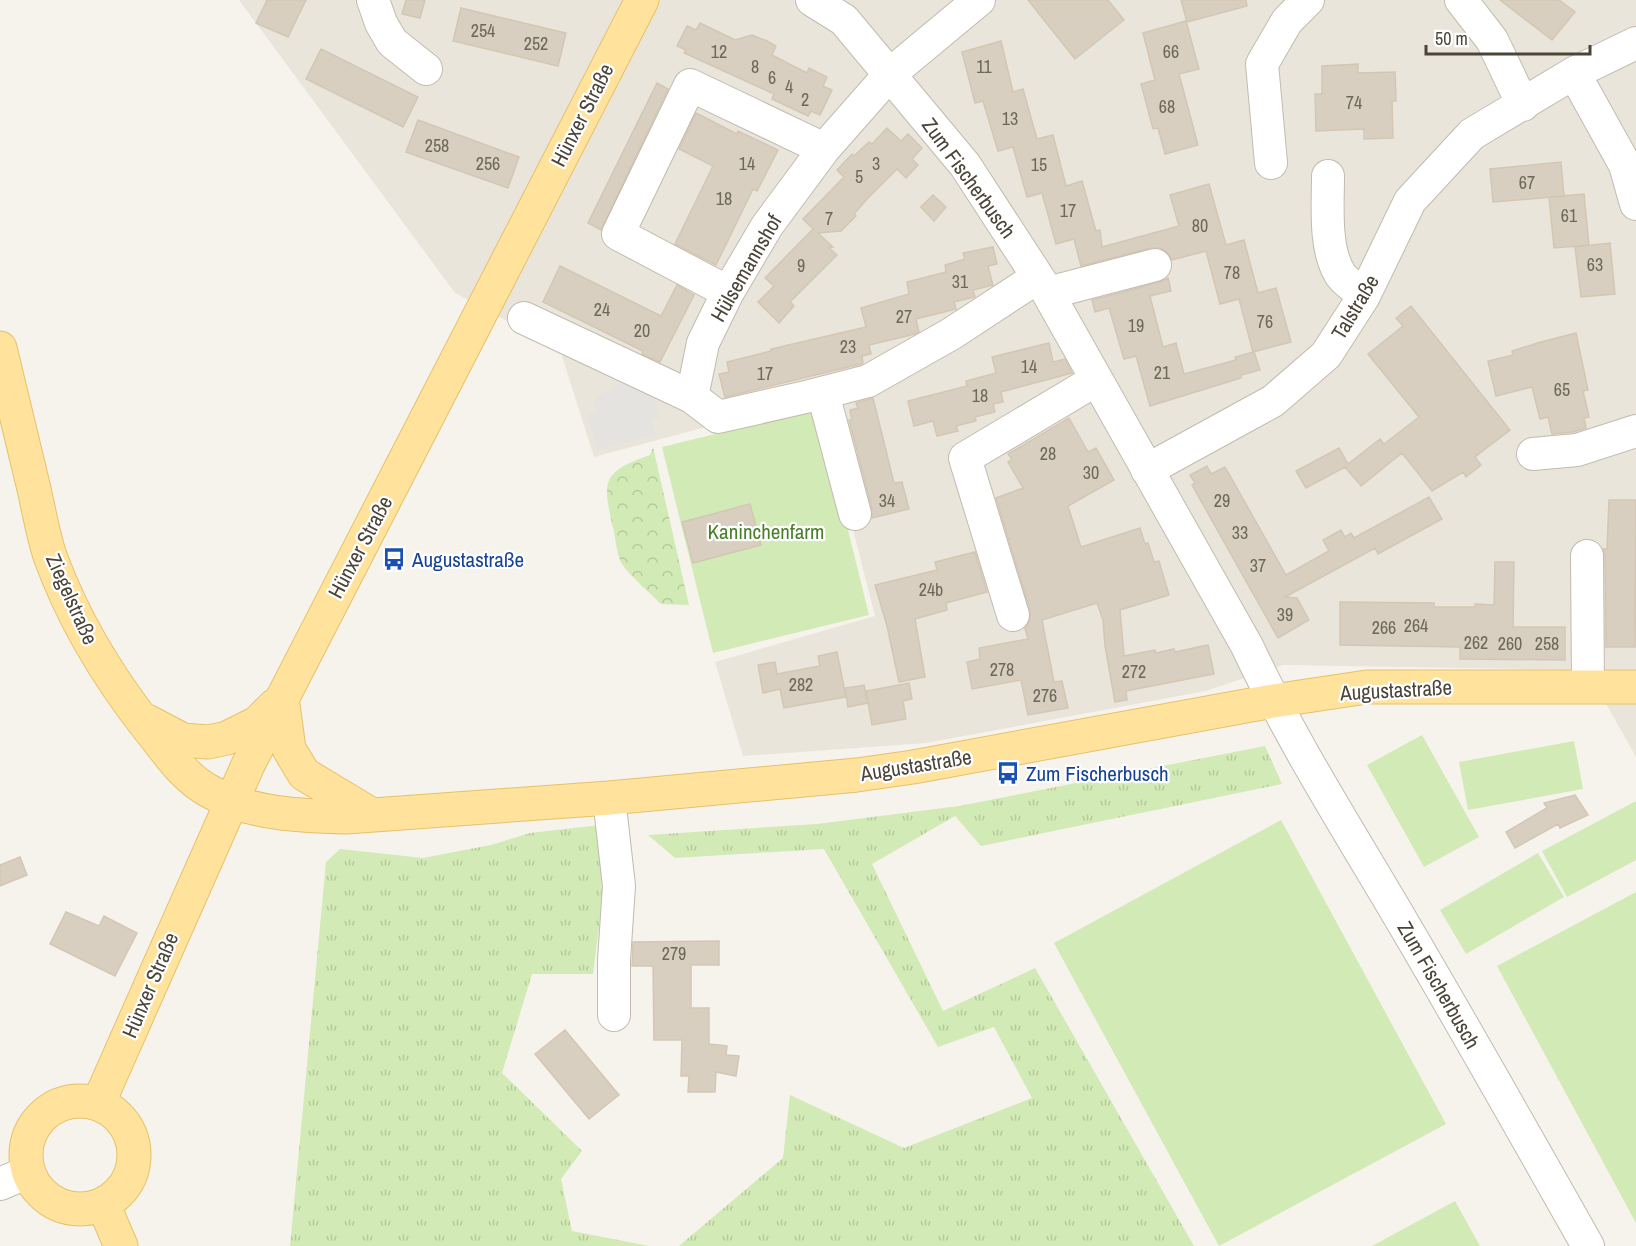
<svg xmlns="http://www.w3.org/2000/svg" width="1636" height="1246" font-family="'Archivo Narrow',sans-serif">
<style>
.residential{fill:#eae5da}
.grass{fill:url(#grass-tufts)}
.park{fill:url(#park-crowns)}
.garden{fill:#d2eab5}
.parking{fill:#e5e3e0}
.building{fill:#d8cfc1;stroke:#d3c7b4;stroke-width:1.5}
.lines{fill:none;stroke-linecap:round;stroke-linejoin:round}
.minor-casing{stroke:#c2bbae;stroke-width:34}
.major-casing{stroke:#e6c16a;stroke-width:35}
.minor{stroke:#fff;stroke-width:32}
.major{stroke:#ffe39c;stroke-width:33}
.labels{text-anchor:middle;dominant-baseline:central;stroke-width:4.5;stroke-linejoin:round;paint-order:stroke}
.number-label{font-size:18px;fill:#6e675b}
.street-label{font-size:21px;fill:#4b4439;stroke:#fff}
.park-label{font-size:21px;fill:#4a7f2a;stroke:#fff}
.transit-label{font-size:21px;fill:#164399;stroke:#fff;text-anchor:start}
</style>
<defs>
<pattern id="grass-tufts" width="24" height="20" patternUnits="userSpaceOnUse" patternTransform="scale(1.5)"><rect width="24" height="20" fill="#d2eab5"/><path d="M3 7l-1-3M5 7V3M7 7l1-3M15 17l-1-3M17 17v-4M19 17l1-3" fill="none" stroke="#b6ca9c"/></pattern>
<pattern id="park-crowns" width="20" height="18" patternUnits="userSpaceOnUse" patternTransform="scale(1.5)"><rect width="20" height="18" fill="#d2eab5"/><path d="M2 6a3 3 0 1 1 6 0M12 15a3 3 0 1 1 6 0" fill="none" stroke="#b6ca9c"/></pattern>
</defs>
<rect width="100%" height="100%" fill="#f6f3ec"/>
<path class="residential" d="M239 0H1636V757L1587 670 1283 665 1206 691 926 743 743 756 715 662 875 616 820 400 721 423 594 457 560 350 455 293Z"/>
<path class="grass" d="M1265 746 1282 784 981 846 955 816 872 864 943 1011 1035 968 1194 1246H679L783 1158 790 1095 904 1148 1032 1098 994 1027 938 1047 824 849 675 858 648 835 817 824 959 806Z
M600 825 602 902 593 974H532L502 1073 582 1151 561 1179 572 1231 649 1246H290L326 862 340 849 423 858 491 845 530 833Z"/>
<path class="park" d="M653 447 689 605 661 604C651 594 629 575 622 564 616 554 616 538 613 528 602 480 602 472 650 455Z"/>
<path class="garden" d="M818 409 869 615 713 653 662 447Z
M1422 735 1479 837 1424 867 1367 765Z
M1574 741 1583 789 1468 810 1459 762Z
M1636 801V860L1567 897 1542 851Z
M1281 820 1446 1124 1219 1246 1054 943Z
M1538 853 1564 897 1466 954 1440 910Z
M1636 892V1223L1497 966Z
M1455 1201 1480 1246H1372Z"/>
<path class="parking" d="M624 380 655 398 660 418 651 420 655 435 597 450 587 415 596 412 593 400Z"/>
<path class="building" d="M267 0H306L288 37 256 23Z
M406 0H425L420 18 402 14Z
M1028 0H1108L1124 20 1075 59Z
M1181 0H1246L1247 6 1187 22Z
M1500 0H1559L1575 12 1552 40Z
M461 8 566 33 558 66 453 41Z
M1186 21 1199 69 1179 74 1198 145 1165 154 1158 128 1153 129 1141 84 1155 80 1143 33Z
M700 23 735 40 752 35 767 41 776 46 772 55 807 73 809 68 827 77 823 86 832 90 820 115 811 111 808 116 772 99 774 94 684 53 686 50 677 46 687 26 696 30Z
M1001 41 1013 92 1023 89 1037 139 1053 135 1066 186 1082 181 1096 231 1100 230 1102 247 1179 226 1170 195 1209 184 1226 245 1244 240 1258 293 1276 288 1291 342 1253 352 1239 299 1220 304 1206 251 1172 260 1167 252 1160 248H1151L1081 266 1074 239 1056 244 1042 193 1027 197 1013 147 998 151 983 101 975 103 962 52Z
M321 49 418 97 403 127 306 79Z
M1358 64V73L1395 72 1396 101H1392L1393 138 1364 139V129L1316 131 1315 94H1322V66Z
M657 83 668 89 601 230 588 223Z
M696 113 737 134 738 131 778 150 757 191 753 189 716 265 675 244 713 166 679 149Z
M418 120 519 157 508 188 406 152Z
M887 128 901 141 908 134 922 148 912 159 918 165 906 178 897 169 868 198 854 214 856 216 841 231 818 233 833 247 829 248 837 255 790 302 794 306 779 323 758 302 774 286 765 278 813 229 803 219 844 177 837 170 852 154 854 156 869 142 872 144Z
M1561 162 1564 196 1493 202 1490 169Z
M1584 194 1589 245 1554 248 1549 197Z
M933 195 946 207 934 221 921 207Z
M1610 243 1615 294 1581 297 1575 247Z
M993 247 997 264 988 266 993 285 973 290 975 297 954 302 956 309 916 319 919 332 915 334 869 345 871 354 862 356 863 363 861 364 725 397 719 374 729 372 727 362 771 351V349L866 327 861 308 909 294 907 282 946 272 945 265 965 259 963 253Z
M560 266 661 316 677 285 694 295 660 362 642 354 643 351 543 302Z
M1168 278 1171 291 1150 296 1163 347 1176 343 1184 374 1236 360 1235 357 1254 352 1260 370 1241 375V378L1150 406 1136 356 1124 359 1109 308 1095 312 1092 300 1160 282Z
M1411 306 1510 430 1475 457 1481 465 1466 477 1463 472 1432 491 1402 453 1361 486 1345 467 1306 488 1296 471 1339 448 1348 464 1380 439 1384 444 1419 417 1368 354 1403 326 1396 318Z
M1576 333 1588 390 1583 391 1589 417 1584 418 1586 428 1573 432 1552 434 1548 417 1540 419 1532 387 1496 396 1488 361 1513 355 1512 351 1541 342Z
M1049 343 1053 362 1065 359 1072 373 1001 392 1003 402 993 404 995 412 975 417 976 421 956 426 958 431 937 436 933 421 914 426 908 401 967 386 966 381 996 373 992 357Z
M873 398 894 483 902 482 909 509 872 518V509L849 420H852L850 410 858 408 856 403Z
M1069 418 1088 452 1096 448 1114 480 1068 506 1081 547 1140 528 1145 544 1148 543 1154 562 1159 561 1169 595 1120 610 1124 656 1155 650 1156 653 1174 649 1175 652 1208 645 1214 674 1126 691 1127 700 1115 702 1105 646 1103 620 1097 603 1042 620 1054 682 1062 681 1068 708 1028 715 1021 680 972 689 967 662 980 659 979 648 1028 639 1025 628 1030 620V610L996 498 1023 488 1008 462 1012 459 1008 454Z
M1207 466 1211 474 1225 467 1286 575 1329 551 1323 540 1341 530 1345 537 1351 533 1354 538 1429 497 1442 519 1378 554 1375 548 1285 597 1297 598 1309 620 1278 638 1192 485 1195 483 1190 475Z
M1609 500H1636L1635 647H1606L1605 556 1603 549H1607Z
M750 504 761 545 693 563 682 522Z
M975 552 987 592 946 603 947 610 915 619 925 677 899 682 887 626 875 585 937 570 935 562Z
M1495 562H1514L1513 627H1565V660L1460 659V647L1340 645V602L1434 603V607H1475V604L1494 605Z
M837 652 846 697 784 708 780 689 763 693 758 665 775 662 777 674 820 666 818 656Z
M909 683 912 699 903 701 906 719 872 725 866 691Z
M864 685 868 703 848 707 845 688Z
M1575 795 1588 815 1560 828 1558 824 1515 848 1506 832 1547 808 1544 803Z
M20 857 27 875 0 886V865Z
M66 912 99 926 104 916 137 933 115 976 50 944Z
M719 941V965H691V1008H709V1044L727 1046 726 1055 739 1056 736 1076 716 1072 715 1092H688L689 1076H681L682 1040H654L653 966H632L633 942Z
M565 1030 619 1095 589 1119 535 1054Z"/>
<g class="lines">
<g class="minor-casing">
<path id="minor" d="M373 0 381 23 392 42 426 69
M812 0 844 20 965 165 1045 288 1247 646C1292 742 1349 831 1403 923 1466 1030 1527 1138 1588 1246
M1461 0 1492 40 1523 105
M1574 73 1625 165 1636 204
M1271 163 1262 64 1287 21 1308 0
M1328 176C1328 205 1324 248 1340 274 1345 282 1357 289 1364 296
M728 292 618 234 690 85 824 149
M1048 293 1155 265
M524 318 692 397 718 417 810 396 868 381 951 334 1038 277
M823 393 855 514
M692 397 703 343 728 292 767 226 824 149 890 74 979 0
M1533 454 1577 450 1636 431
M1147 470 1273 401 1326 355 1364 296 1410 201 1472 134 1574 73 1636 43
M1587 556 1588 686
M1013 615 965 458 1096 380
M609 798 619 886 614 960V1015
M0 1184 28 1172"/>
</g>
<g class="major-casing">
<path id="major" d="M0 348C11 395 23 442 34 489 39 511 43 535 50 556 73 619 108 677 149 729 167 751 183 777 209 791 249 814 301 816 346 817L609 798 857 775 913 767 1273 701 1367 687H1636
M282 698 289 749 304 774 372 815
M147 721 183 740 208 742 227 738 257 723 274 706
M26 1155a54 54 0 1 1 108 0a54 54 0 1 1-108 0Z
M98 1104 248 765 642 0
M103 1204 121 1246"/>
</g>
<use href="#minor" class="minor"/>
<use href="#major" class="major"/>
</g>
<defs>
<g id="bus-bare" transform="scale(1.8)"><path d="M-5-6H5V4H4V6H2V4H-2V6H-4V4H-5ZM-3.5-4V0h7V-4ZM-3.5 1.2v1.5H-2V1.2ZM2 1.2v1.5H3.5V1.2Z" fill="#1a4fb4" stroke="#fff" stroke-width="2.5" paint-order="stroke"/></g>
</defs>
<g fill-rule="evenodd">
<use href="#bus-bare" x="394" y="559"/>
<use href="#bus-bare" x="1008" y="773"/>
</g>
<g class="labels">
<g class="number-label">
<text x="483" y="30">254</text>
<text x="536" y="43">252</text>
<text x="719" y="51">12</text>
<text x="1171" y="51">66</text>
<text x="755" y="66">8</text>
<text x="984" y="66">11</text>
<text x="772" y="77">6</text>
<text x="789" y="86">4</text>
<text x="805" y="99">2</text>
<text x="1354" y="102">74</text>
<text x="1167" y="106">68</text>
<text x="1010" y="118">13</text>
<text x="437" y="145">258</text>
<text x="488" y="163">256</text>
<text x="747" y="163">14</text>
<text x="876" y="163">3</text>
<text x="1039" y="164">15</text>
<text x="859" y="176">5</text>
<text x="1527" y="182">67</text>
<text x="724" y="198">18</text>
<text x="1068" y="210">17</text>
<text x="1569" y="215">61</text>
<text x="829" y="218">7</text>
<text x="1200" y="225">80</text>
<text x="1595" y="264">63</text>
<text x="801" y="265">9</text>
<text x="1232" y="272">78</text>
<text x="960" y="281">31</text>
<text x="602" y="309">24</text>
<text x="904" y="316">27</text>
<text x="1265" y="321">76</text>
<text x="1136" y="325">19</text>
<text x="642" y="330">20</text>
<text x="848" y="346">23</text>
<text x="1029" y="366">14</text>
<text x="1162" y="372">21</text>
<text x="765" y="373">17</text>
<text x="1562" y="389">65</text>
<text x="980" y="395">18</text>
<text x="1048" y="453">28</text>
<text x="1091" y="472">30</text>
<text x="887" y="500">34</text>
<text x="1222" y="500">29</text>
<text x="1240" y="532">33</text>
<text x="1258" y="565">37</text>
<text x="931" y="589">24b</text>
<text x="1285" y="614">39</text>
<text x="1416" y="625">264</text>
<text x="1384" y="627">266</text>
<text x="1476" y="642">262</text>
<text x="1510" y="643">260</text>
<text x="1547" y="643">258</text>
<text x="1002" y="669">278</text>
<text x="1134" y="671">272</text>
<text x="801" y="684">282</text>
<text x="1045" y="695">276</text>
<text x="674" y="953">279</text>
</g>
<g class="street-label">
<text transform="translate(582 115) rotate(-63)">Hünxer Straße</text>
<text transform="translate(969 178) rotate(54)">Zum Fischerbusch</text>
<text transform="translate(746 268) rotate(-60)">Hülsemannshof</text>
<text transform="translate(1355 307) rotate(-59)">Talstraße</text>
<text transform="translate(360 547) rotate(-62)">Hünxer Straße</text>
<text transform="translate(72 599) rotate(66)">Ziegelstraße</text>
<text transform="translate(1396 690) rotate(-3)">Augustastraße</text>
<text transform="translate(916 765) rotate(-9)">Augustastraße</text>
<text transform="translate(150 985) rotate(-67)">Hünxer Straße</text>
<text transform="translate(1439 985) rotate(60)">Zum Fischerbusch</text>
</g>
<g class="park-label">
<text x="766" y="531">Kaninchenfarm</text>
</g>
<g class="transit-label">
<text x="412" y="559">Augustastraße</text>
<text x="1026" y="773">Zum Fischerbusch</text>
</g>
</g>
<path d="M1426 45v9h164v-9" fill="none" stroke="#4b4439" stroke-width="3"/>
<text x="1435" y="45" font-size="18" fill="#4b4439" stroke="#ffffff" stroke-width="4.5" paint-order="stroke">50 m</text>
</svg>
